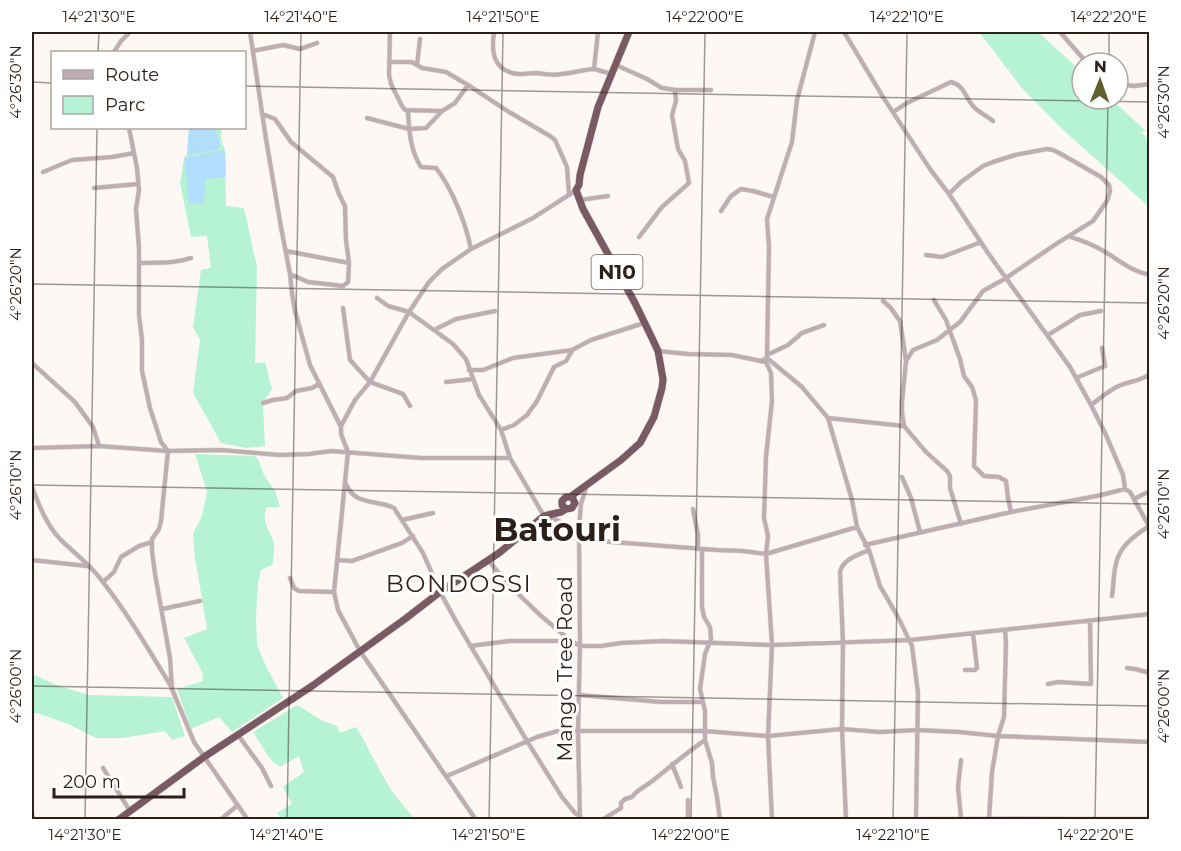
<svg xmlns="http://www.w3.org/2000/svg" width="1181" height="851" font-family="Montserrat,sans-serif">
<style>
.green{fill:#b5f3d4}
.water{fill:#b2ddfd}
.lines{fill:none;stroke-linecap:round;stroke-linejoin:round}
.street-casing{stroke:#d8d1cd;stroke-width:5}
.highway-casing{stroke:#d8d1cd;stroke-width:8}
.street{stroke:#beaeb3;stroke-width:4}
.highway{stroke:#795a64;stroke-width:7}
.ticks{fill:none;stroke:#2c211a;stroke-width:1.5;stroke-opacity:0.45}
.labels{text-anchor:middle;dominant-baseline:central;stroke-width:6;stroke-linejoin:round;paint-order:stroke}
.shield{fill:#fff;stroke:#6b645f;stroke-width:1.5}
.shield-label{font-size:20px;font-weight:bold;fill:#2c211a}
.street-label{font-size:21px;fill:#2c211a;stroke:#fff}
.quarter-label{font-size:24px;letter-spacing:1.5px;fill:#2c211a;stroke:#fff}
.town-label{font-size:33px;font-weight:bold;fill:#2c211a;stroke:#fff}
.neatline{fill:none;stroke:#2c211a;stroke-width:2}
.ticks-label{font-size:15px;text-anchor:middle;fill:#2c211a}
</style>
<rect width="100%" height="100%" fill="#fef8f4"/>
<path class="green" d="M979 32H1038L1082 72V99H1111L1146 131 1141 132 1149 140V209L1147 205 1061 128 1021 87Z
M189 128H222L221 139 225 150 226 206 244 208 257 267 255 363 265 362 272 389 263 403 265 446 246 448 221 443 193 393 200 340 193 327 201 270 211 268 207 236 191 237 180 183 184 158 187 155Z
M195 454 255 456 259 461 264 475 275 491 280 507H267C260 523 271 530 274 544 275 550 273 558 273 564L261 570 258 584 256 615 257 645 266 666 283 698 232 732 219 717 191 729 177 689 203 681 202 672 184 638 207 629 195 558 193 534 202 516 207 492Z
M32 674 59 686 89 695 172 697 185 736 172 740 165 731 123 738H96L68 724 37 713H32Z
M297 705 323 721 337 726 340 733 356 727C368 746 377 767 389 786 396 798 406 808 415 819H282L277 813 292 804 283 787 304 772 299 756 280 767C268 760 261 744 253 732Z"/>
<path class="water" d="M189 128H213C217 135 222 142 218 150L187 155Z
M225 150 226 177 205 179 204 204 189 203 184 158Z"/>
<g class="lines">
<g class="street-casing">
<path id="street" d="M250 32 266 139 281 227 290 274 292 293 295 311 310 365 341 427V434L348 452 334 592 338 610 360 651 476 820
M390 32 389 75 391 84 402 106 405 110 442 111
M494 32C491 52 493 71 518 74 525 74 531 73 537 73 545 74 553 76 561 74 572 73 583 70 594 69
M598 32 594 69 612 74
M844 32 883 97 930 169 949 194 988 253 1070 367 1091 405 1106 435 1123 475 1125 489 1130 492 1150 528
M1060 32 1087 63
M253 51 283 45 300 49 317 43
M114 52 121 41 130 32
M389 62H412L422 68 446 72 468 85 509 112 550 136 555 140 567 167 569 194
M417 65 420 39
M616 65 647 79 662 88 675 90H711
M1118 84 1134 86 1150 84
M408 111C409 130 410 150 421 167L436 168C452 188 466 224 471 249
M893 112 907 103 951 82C964 85 965 97 973 106 978 112 987 116 993 121
M262 114 275 119 291 142 333 177 339 194 345 206 346 240 349 263 348 282 343 286 308 282 290 274
M367 118 409 129 426 128 442 111 455 103 468 85
M129 128 137 168 139 190 136 209 139 248V315L142 340V371L150 408 161 442 168 451
M43 172 72 160 112 157 134 153
M94 188 138 184
M575 191 533 218 471 249 442 269 429 282 409 312 453 344 466 359 479 395 501 430 510 458 544 516C561 519 569 528 579 541H599L717 550 743 551 766 554 857 527 869 550 880 586 898 617 912 646 918 693 916 820
M580 200 608 196
M721 211 731 196 741 189 753 191 774 197
M639 237 662 207 689 183 685 161 678 149 672 115 676 101 675 90
M1071 237C1080 240 1089 243 1098 248 1116 257 1129 271 1150 275
M286 251 349 263
M926 255 942 257 981 242
M139 263C157 262 173 264 191 258
M934 300 946 320 960 359 964 376 972 387 976 400 974 466 984 476 999 477 1006 481 1008 498 1011 512
M883 301 890 307 900 321 906 361 902 402V413L904 426 926 452 947 471 950 476V488L961 524
M343 308 350 360 370 382 403 394 410 406
M434 330 456 319 495 311
M1048 335 1080 315 1101 311
M658 351 688 354 732 355 766 362 763 360 767 358V355L769 247 767 219 792 142 797 100 815 32
M767 355 788 345 802 333 824 325
M767 358 802 387 828 418 852 500 857 527
M906 361 913 350 937 340 960 322 983 291 1006 278 1056 244 1093 221 1107 201 1110 191 1109 185 1101 177 1061 154 1053 150 1047 149 1015 155 993 162 983 166 961 182 949 194
M766 362 771 373 772 401 766 457 764 518 768 536 766 554 772 645 768 736 772 820
M32 363 75 402 93 427 99 446
M469 370H483L513 358 572 350 591 340 644 323
M1076 378 1105 366 1102 348
M446 382 473 379
M263 403 273 400 287 398 296 391 312 388 319 384
M1091 405C1101 398 1110 389 1121 385 1131 381 1141 381 1150 374
M828 418 904 426
M341 426 355 400 370 382 409 312 388 306 377 298
M501 430 514 425 527 415 537 401 554 367 566 361 572 351
M32 448 99 446 167 451
M902 477 911 498 920 532
M346 484C355 506 375 499 394 508L423 553 440 592 457 623 527 741 562 797 575 813 580 816
M32 487C39 505 46 524 60 539 73 552 88 563 99 577 127 612 149 650 172 688
M1134 499 1150 491
M693 509 698 535V549
M402 520 433 513
M865 545 1011 512 1097 496 1125 489
M32 560 87 566
M337 560 352 561 402 543 413 536
M489 561 505 581 540 615 571 641 580 646H601L621 643 664 641 772 645 910 640 1150 614
M290 578 294 588 299 591 334 592
M103 582 114 572 121 557 139 546 152 542
M1112 596C1114 584 1113 569 1118 557 1123 544 1137 534 1149 526
M162 609 200 601
M470 646 509 641H571
M1127 668 1135 669 1150 673
M965 670H975L977 668 973 633
M1048 684 1058 682 1091 684 1090 621
M579 695 661 702H703
M238 735 262 768 271 786
M705 740 712 763 713 777 717 797 720 820
M961 760 958 787 961 818
M672 764 681 787
M103 768 130 811
M447 776 537 737 558 731H704L768 736 842 729 880 732 917 730 959 732 998 736 1150 742
M32 815 34 820
M989 819 992 772 998 736 1004 717 1006 643 1005 630
M220 820 238 805
M248 820 194 742 172 689 170 658 155 574 152 551V539L159 529 161 521 168 451 221 450 279 455 309 454 331 451 421 458H510
M580 820 578 731 580 646 579 528 581 504 586 488
M602 820 621 808V803L625 799 632 797C637 790 644 787 651 782 669 768 686 753 705 740V711L700 689 705 654 711 639 710 627 704 617 702 607V549
M688 820V800
M846 820 842 729 843 643 840 572C843 559 858 555 869 550
M853 820C952 818 1051 819 1150 819"/>
</g>
<g class="highway-casing">
<path id="highway" d="M570 497 621 460 640 443 654 417 662 388 663 379 658 351 652 338 635 303 583 209 576 190 579 185 580 175 598 107 629 32
M118 820 204 757 312 686 405 619 440 592 499 553 544 516 561 512 566 509 572 508 575 503 572 497H566L562 501V505L566 509"/>
</g>
<use href="#street" class="street"/>
<use href="#highway" class="highway"/>
</g>
<path class="ticks" d="M98 52 99 32M1109 63V32M32 82 52 83M244 86 1150 102M32 284 1150 303M32 485 1150 504M32 686 1150 706M85 820 97 128M287 820 301 32M489 820 503 32M691 820 705 32M893 820 907 32M1095 820 1108 99"/>
<g class="labels">
<rect class="shield" x="591.5" y="255" width="51" height="34" rx="4.5"/>
<g class="shield-label">
<text x="617" y="272">N10</text>
</g>
<g class="street-label">
<text transform="translate(564 669) rotate(-90)">Mango Tree Road</text>
</g>
<g class="quarter-label">
<text x="459" y="583">BONDOSSI</text>
</g>
<g class="town-label">
<text x="557" y="529">Batouri</text>
</g>
</g>
<rect width="1181" height="851" fill="none" stroke="#ffffff" stroke-width="66"/>
<rect x="51" y="51" width="195" height="78" fill="#ffffff" stroke="#aba6a3" stroke-width="1.5"/>
<rect x="63" y="70" width="30" height="9" fill="#beaeb3" stroke="#aba6a3" stroke-width="1.5"/>
<text x="105" y="81" font-size="18" fill="#2c211a">Route</text>
<rect x="63" y="96" width="30" height="18" fill="#b5f3d4" stroke="#aba6a3" stroke-width="1.5"/>
<text x="105" y="111" font-size="18" fill="#2c211a">Parc</text>
<g transform="translate(1100 81) rotate(1)"><circle r="28" fill="#ffffff" stroke="#aba6a3" stroke-width="1.5"/>
<path d="M0-4.5L10 22L0 15L-10 22Z" fill="#60612f"/>
<text y="-9" font-size="16" font-weight="bold" text-anchor="middle" fill="#2c211a">N</text>
</g>
<path d="M54 788v9h130v-9" fill="none" stroke="#2c211a" stroke-width="3"/>
<text x="63" y="788" font-size="18" fill="#2c211a" stroke="#ffffff" stroke-width="4.5" paint-order="stroke">200 m</text>
<rect x="33" y="33" width="1115" height="785" class="neatline"/>
<g class="ticks-label">
<text x="99" y="22">14°21'30"E</text>
<text x="301" y="22">14°21'40"E</text>
<text x="503" y="22">14°21'50"E</text>
<text x="705" y="22">14°22'00"E</text>
<text x="907" y="22">14°22'10"E</text>
<text x="1109" y="22">14°22'20"E</text>
<text transform="translate(16 82) rotate(-90)" y="5">4°26'30"N</text>
<text transform="translate(1164 102) rotate(-90)" y="5">4°26'30"N</text>
<text transform="translate(16 284) rotate(-90)" y="5">4°26'20"N</text>
<text transform="translate(1164 303) rotate(-90)" y="5">4°26'20"N</text>
<text transform="translate(16 485) rotate(-90)" y="5">4°26'10"N</text>
<text transform="translate(1164 504) rotate(-90)" y="5">4°26'10"N</text>
<text transform="translate(16 686) rotate(-90)" y="5">4°26'00"N</text>
<text transform="translate(1164 706) rotate(-90)" y="5">4°26'00"N</text>
<text x="85" y="840">14°21'30"E</text>
<text x="287" y="840">14°21'40"E</text>
<text x="489" y="840">14°21'50"E</text>
<text x="691" y="840">14°22'00"E</text>
<text x="893" y="840">14°22'10"E</text>
<text x="1096" y="840">14°22'20"E</text>
</g>
</svg>
